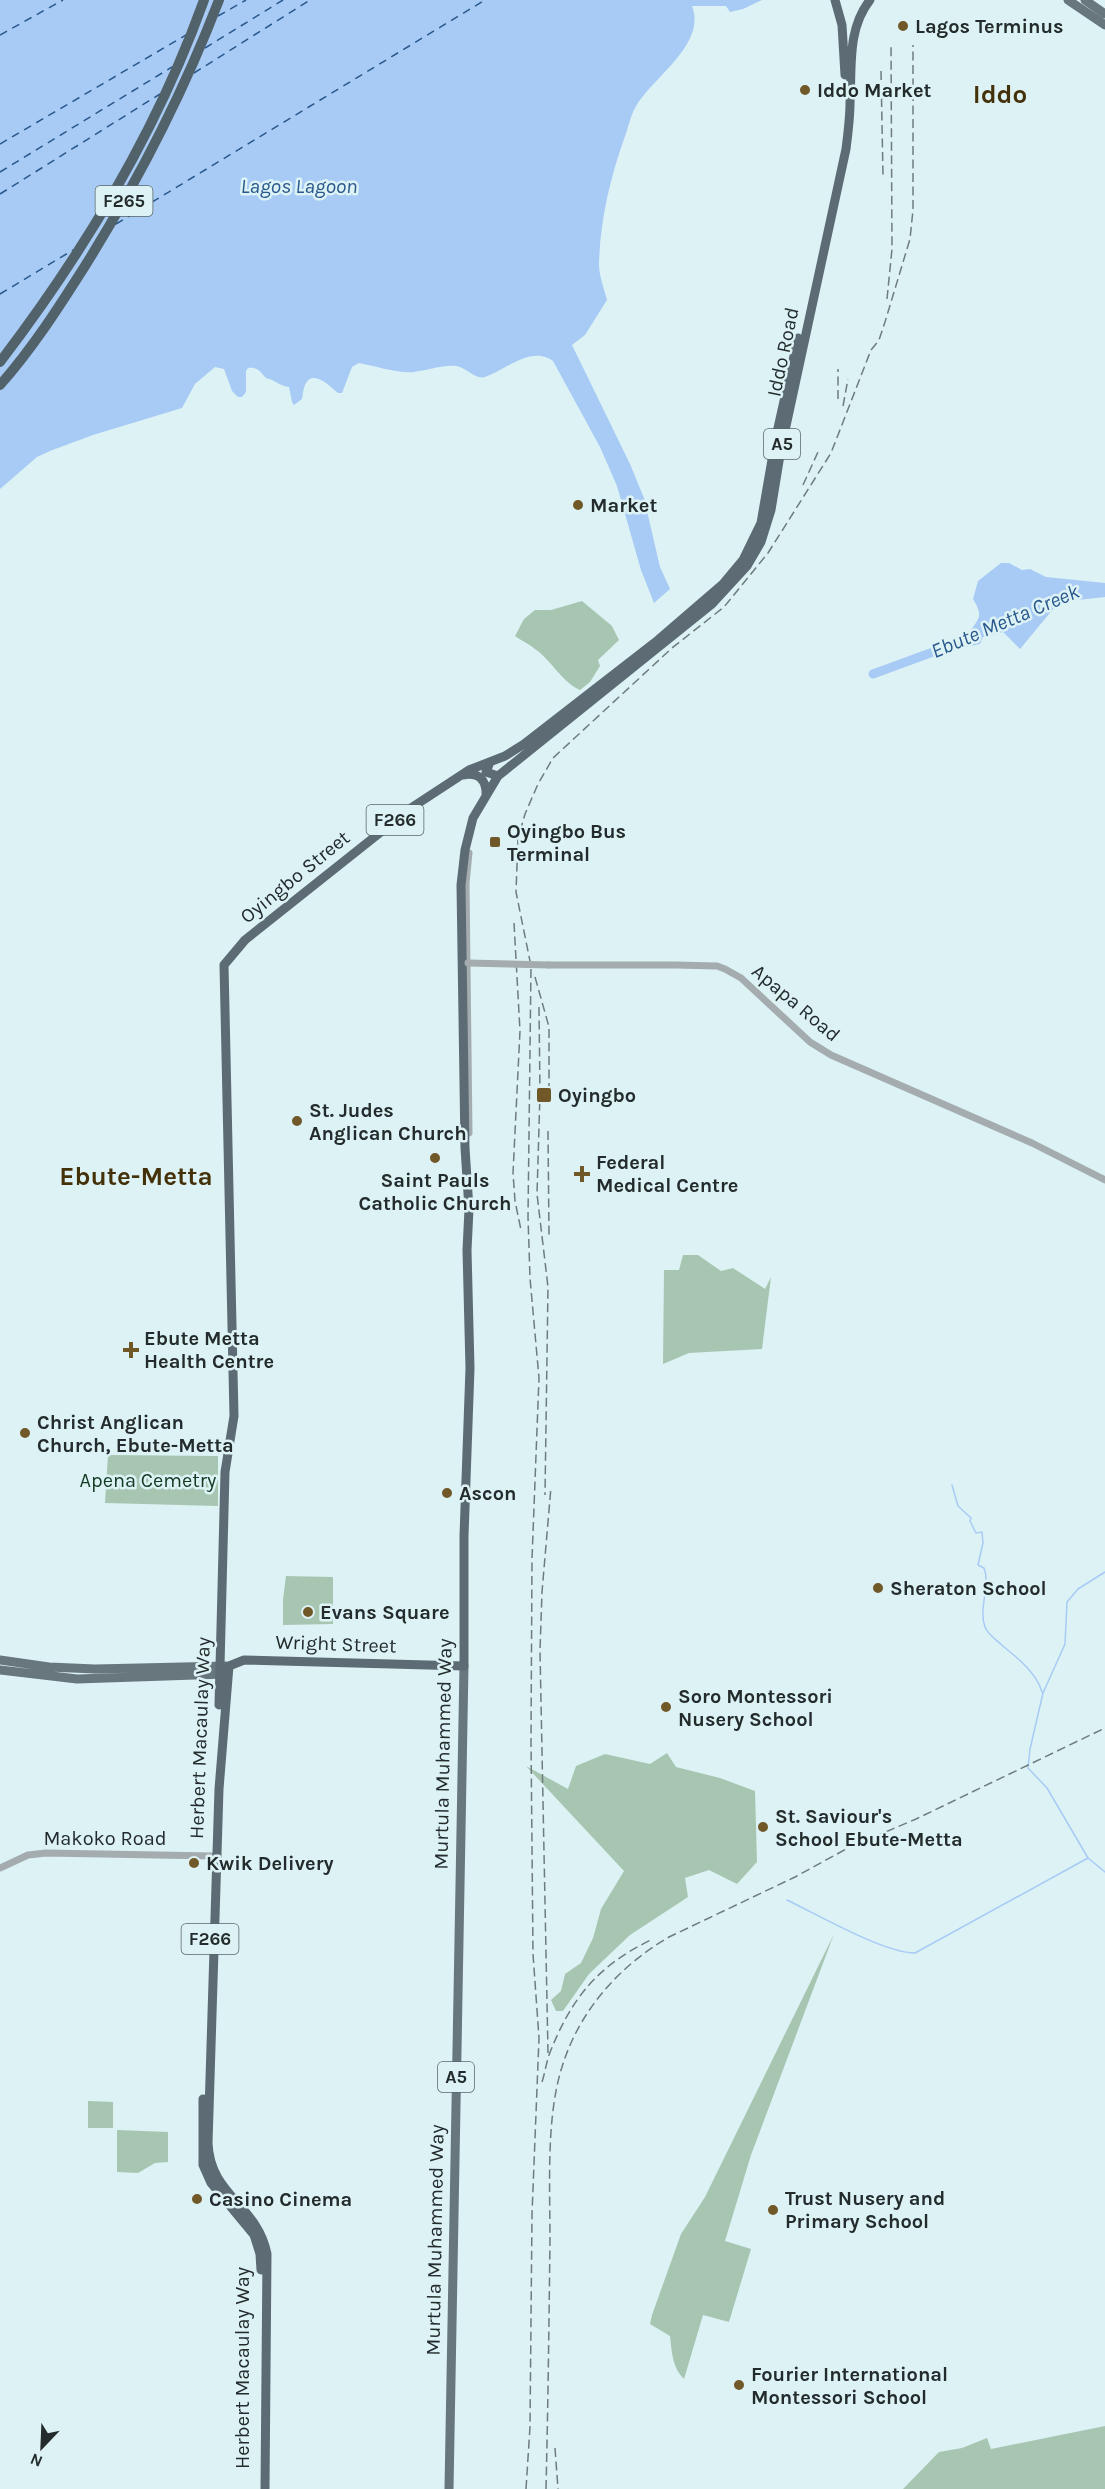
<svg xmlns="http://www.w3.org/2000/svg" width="1105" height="2489" font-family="Karla,sans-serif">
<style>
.green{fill:#a7c6b1}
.water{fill:#a8cbf5}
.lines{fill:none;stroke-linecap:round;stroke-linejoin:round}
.stream{stroke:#a8cbf5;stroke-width:1.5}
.river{stroke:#a8cbf5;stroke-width:9}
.ferry{stroke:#29588c;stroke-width:1.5;stroke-dasharray:8 6;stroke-linecap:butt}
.tertiary{stroke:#a4acb0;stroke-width:7}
.primary{stroke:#68767d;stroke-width:9}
.trunk{stroke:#5d6c74;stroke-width:9}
.motorway{stroke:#52626a;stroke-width:10}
.rail{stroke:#6f7c7e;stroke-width:1.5;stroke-dasharray:9 4.5;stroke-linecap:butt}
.tertiary-bridge{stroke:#a4acb0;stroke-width:7}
.poi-dot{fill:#715829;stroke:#dcf2f5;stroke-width:2}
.labels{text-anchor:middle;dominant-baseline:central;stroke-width:5;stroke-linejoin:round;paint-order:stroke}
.shield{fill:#dcf2f5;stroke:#5a6768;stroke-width:1.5}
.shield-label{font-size:18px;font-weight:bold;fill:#232b2c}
.poi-label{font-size:20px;font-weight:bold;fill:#232b2c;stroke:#dcf2f5;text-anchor:start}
.street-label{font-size:20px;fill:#232b2c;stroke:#dcf2f5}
.park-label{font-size:20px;fill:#123922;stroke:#dcf2f5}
.water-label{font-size:21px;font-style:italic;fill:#29588c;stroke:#dcf2f5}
.district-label{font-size:26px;font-weight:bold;fill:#44310a;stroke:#dcf2f5}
</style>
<rect width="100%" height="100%" fill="#dcf2f5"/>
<path class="green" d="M582 601 612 626 619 640 598 660 600 666 590 682 580 690C561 681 552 661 535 649 529 644 522 641 515 636L524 619 535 610H551Z
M683 1255H698L721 1271 733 1268 765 1289 771 1277 762 1349 689 1353 663 1364 664 1270H679Z
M108 1455 218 1456V1506L105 1503Z
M286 1576 333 1577V1624L283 1625V1600Z
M667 1753 676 1767 720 1778 755 1791 757 1862 737 1884 709 1870 685 1878 688 1897 630 1935 589 1974 563 2011H556L551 2000 561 1991 565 1974 581 1963 593 1938 601 1909 624 1871 526 1766 568 1789 576 1766 605 1754 650 1764Z
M834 1934 751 2155 725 2241 751 2249 729 2322 703 2315 684 2379C672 2367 672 2352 670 2336L650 2324 652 2315 681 2234 705 2197Z
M88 2101 113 2102V2128H88Z
M117 2130 168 2132V2162L155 2163 138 2173 117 2172Z
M1105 2426V2489H903L939 2452 962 2448 987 2438 991 2449Z"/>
<path class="water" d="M0 0H762L743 9 730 12 726 6H692C707 45 652 77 635 108 630 117 628 129 624 139 610 178 600 222 599 264 599 276 604 288 607 300L585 335 572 345 630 464 644 498 660 567 670 589 654 603 641 570 617 486 600 447 553 361C531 345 506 370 485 377 475 380 466 367 456 366 441 365 429 370 414 372 401 374 374 366 359 363L352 367 342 393H338C330 387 313 368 305 385 303 389 303 395 302 399L294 405 292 402 289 387C280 386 275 380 266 378 260 372 259 367 248 368L246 371V392L242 397H238L232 391 224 369 215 367 195 384 182 408 93 435 50 451 37 457 0 489Z
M1001 563H1009L1022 570 1030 569 1046 577 1105 583V597L1059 602 1020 649 1003 632 983 637 980 644 955 649C961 644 963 640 968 634 979 618 984 617 973 599L978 581Z"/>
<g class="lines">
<path class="stream" d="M952 1485 958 1506 971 1518 970 1521 976 1533 982 1532 983 1543 978 1565 984 1568C991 1586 978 1608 985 1627 988 1635 998 1641 1004 1647 1019 1659 1037 1674 1042 1692
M1105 1572 1078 1589 1067 1602 1065 1644 1043 1693 1030 1749 1028 1768 1047 1788 1088 1858 1105 1872
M787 1900C818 1915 884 1953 915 1953L1088 1858"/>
<path class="river" d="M873 674 974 637"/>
<path class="ferry" d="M218 16 246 0
M0 35 63 0
M205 48 283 0
M194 73 310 0
M0 144 186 35
M0 172 172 67
M0 194 160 94
M116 224 485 0
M0 294 73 250"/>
<path class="tertiary" d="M469 853 466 883 469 1133
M549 965H676L717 966 725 969 741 978 810 1042 831 1055 1032 1143 1105 1180
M0 1868 28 1855 46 1853 213 1856"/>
<path class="primary" d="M1068 0 1105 25
M1085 0 1105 14
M0 1660 49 1667 95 1669 226 1666
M0 1670 77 1679 225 1674
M449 2489 464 1666"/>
<path class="trunk" d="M835 0 842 25 845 75
M490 762 486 772 498 776
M463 775C479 772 487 780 486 796
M219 1705 225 1472 234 1416 224 965 245 940 411 808 469 770 505 756 524 744 658 640 723 584 743 560 761 523 776 437 798 338
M203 2099V2165L211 2183 254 2235 260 2254 261 2270
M265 2489 267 2254C257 2204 210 2196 208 2143L219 1789 229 1666 244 1660 464 1666V1536L470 1368 467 1250 469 1209 465 1148 461 885 465 850 473 818 498 776 712 604 747 566 761 542 771 510 781 449 846 149C848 133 850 118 850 103 852 67 847 29 870 0"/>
<path class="motorway" d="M0 362C84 252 157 131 204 0
M0 385C32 349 59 307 85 266 138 181 183 94 219 0"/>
<path class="rail" d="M881 71 883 176
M887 299 892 249 891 44
M838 399V369
M843 406 848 379
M803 485 818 452
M514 923 520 1031 513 1173 515 1201 521 1230
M535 977 549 1027V1092
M539 1007 540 1094 537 1194 548 1287 545 1495
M548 1131 549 1236
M548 2053 540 1651 542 1592 551 1487
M542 2082C545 2073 546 2064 549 2055 571 1998 598 1965 653 1939
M555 2448 558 2489
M526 2489 530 2427 532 2214 539 2038 533 1954 531 1740 532 1559 539 1378 530 1278 528 1217 531 966 516 892 518 839 525 814 538 784 553 758 672 648 724 607 768 553 831 453 871 350 879 340 885 322 910 239 913 210V45
M546 2489C548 2406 549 2322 550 2239 550 2186 546 2117 562 2067 579 2011 619 1966 669 1937L795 1877 848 1848 916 1819 1105 1728"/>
<path class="tertiary-bridge" d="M468 963 549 965"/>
</g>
<g class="poi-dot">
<circle cx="903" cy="26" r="6"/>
<circle cx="805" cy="90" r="6"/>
<circle cx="578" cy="505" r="6"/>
<rect x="489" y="836" width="12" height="12" rx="3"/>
<rect x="536" y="1087" width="16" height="16" rx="3"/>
<circle cx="297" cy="1121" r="6"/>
<circle cx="435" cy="1158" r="6"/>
<path d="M579 1165h6v6h6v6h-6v6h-6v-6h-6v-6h6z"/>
<path d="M128 1341h6v6h6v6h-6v6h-6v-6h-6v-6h6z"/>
<circle cx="25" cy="1433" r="6"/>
<circle cx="447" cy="1493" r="6"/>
<circle cx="878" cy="1588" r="6"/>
<circle cx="308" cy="1612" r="6"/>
<circle cx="666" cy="1707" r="6"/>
<circle cx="763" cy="1827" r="6"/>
<circle cx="194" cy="1863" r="6"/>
<circle cx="197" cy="2199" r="6"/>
<circle cx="773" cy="2210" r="6"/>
<circle cx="739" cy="2385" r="6"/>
</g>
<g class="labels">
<g class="shield">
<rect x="95.5" y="186" width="57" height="30" rx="4.5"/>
<rect x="764" y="429" width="36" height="30" rx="4.5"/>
<rect x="366.5" y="805" width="57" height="30" rx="4.5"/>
<rect x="181.5" y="1924" width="57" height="30" rx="4.5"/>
<rect x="438" y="2062" width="36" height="30" rx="4.5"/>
</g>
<g class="shield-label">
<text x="124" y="201">F265</text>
<text x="782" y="444">A5</text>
<text x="395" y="820">F266</text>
<text x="210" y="1939">F266</text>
<text x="456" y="2077">A5</text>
</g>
<g class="poi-label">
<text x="915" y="26">Lagos Terminus</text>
<text x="817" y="90">Iddo Market</text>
<text x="590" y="505">Market</text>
<text x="507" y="831">Oyingbo Bus<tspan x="507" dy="23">Terminal</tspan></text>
<text x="558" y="1095">Oyingbo</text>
<text x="309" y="1110">St. Judes<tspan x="309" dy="23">Anglican Church</tspan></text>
<text x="596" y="1162">Federal<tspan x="596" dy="23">Medical Centre</tspan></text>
<text x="435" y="1180" text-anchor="middle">Saint Pauls<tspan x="435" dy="23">Catholic Church</tspan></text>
<text x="144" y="1338">Ebute Metta<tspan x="144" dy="23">Health Centre</tspan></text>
<text x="37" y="1422">Christ Anglican<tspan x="37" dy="23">Church, Ebute-Metta</tspan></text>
<text x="459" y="1493">Ascon</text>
<text x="890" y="1588">Sheraton School</text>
<text x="320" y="1612">Evans Square</text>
<text x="678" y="1696">Soro Montessori<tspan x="678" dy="23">Nusery School</tspan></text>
<text x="775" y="1816">St. Saviour's<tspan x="775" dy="23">School Ebute-Metta</tspan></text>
<text x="206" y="1863">Kwik Delivery</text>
<text x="785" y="2198">Trust Nusery and<tspan x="785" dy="23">Primary School</tspan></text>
<text x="209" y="2199">Casino Cinema</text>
<text x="751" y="2374">Fourier International<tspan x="751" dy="23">Montessori School</tspan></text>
</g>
<g class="street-label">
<text transform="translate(783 352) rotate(-78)">Iddo Road</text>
<text transform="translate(295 877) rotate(-39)">Oyingbo Street</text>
<text transform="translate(796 1003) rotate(40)">Apapa Road</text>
<text transform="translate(336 1644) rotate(2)">Wright Street</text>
<text transform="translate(200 1738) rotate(-88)">Herbert Macaulay Way</text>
<text transform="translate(443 1754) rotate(-89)">Murtula Muhammed Way</text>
<text x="105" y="1838">Makoko Road</text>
<text transform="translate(435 2240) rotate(-89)">Murtula Muhammed Way</text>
<text transform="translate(242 2368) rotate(-90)">Herbert Macaulay Way</text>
</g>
<g class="park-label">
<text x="148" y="1480">Apena Cemetry</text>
</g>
<g class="water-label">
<text x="299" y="186">Lagos Lagoon</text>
<text transform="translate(1005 621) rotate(-23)">Ebute Metta Creek</text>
</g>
<g class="district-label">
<text x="1000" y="94">Iddo</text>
<text x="136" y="1176">Ebute-Metta</text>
</g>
</g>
<g transform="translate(42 2447) rotate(203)" stroke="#dcf2f5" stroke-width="4.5" paint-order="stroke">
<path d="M0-4.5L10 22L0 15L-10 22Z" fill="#232b2c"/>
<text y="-9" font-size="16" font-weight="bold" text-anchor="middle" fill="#232b2c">N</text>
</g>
</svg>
